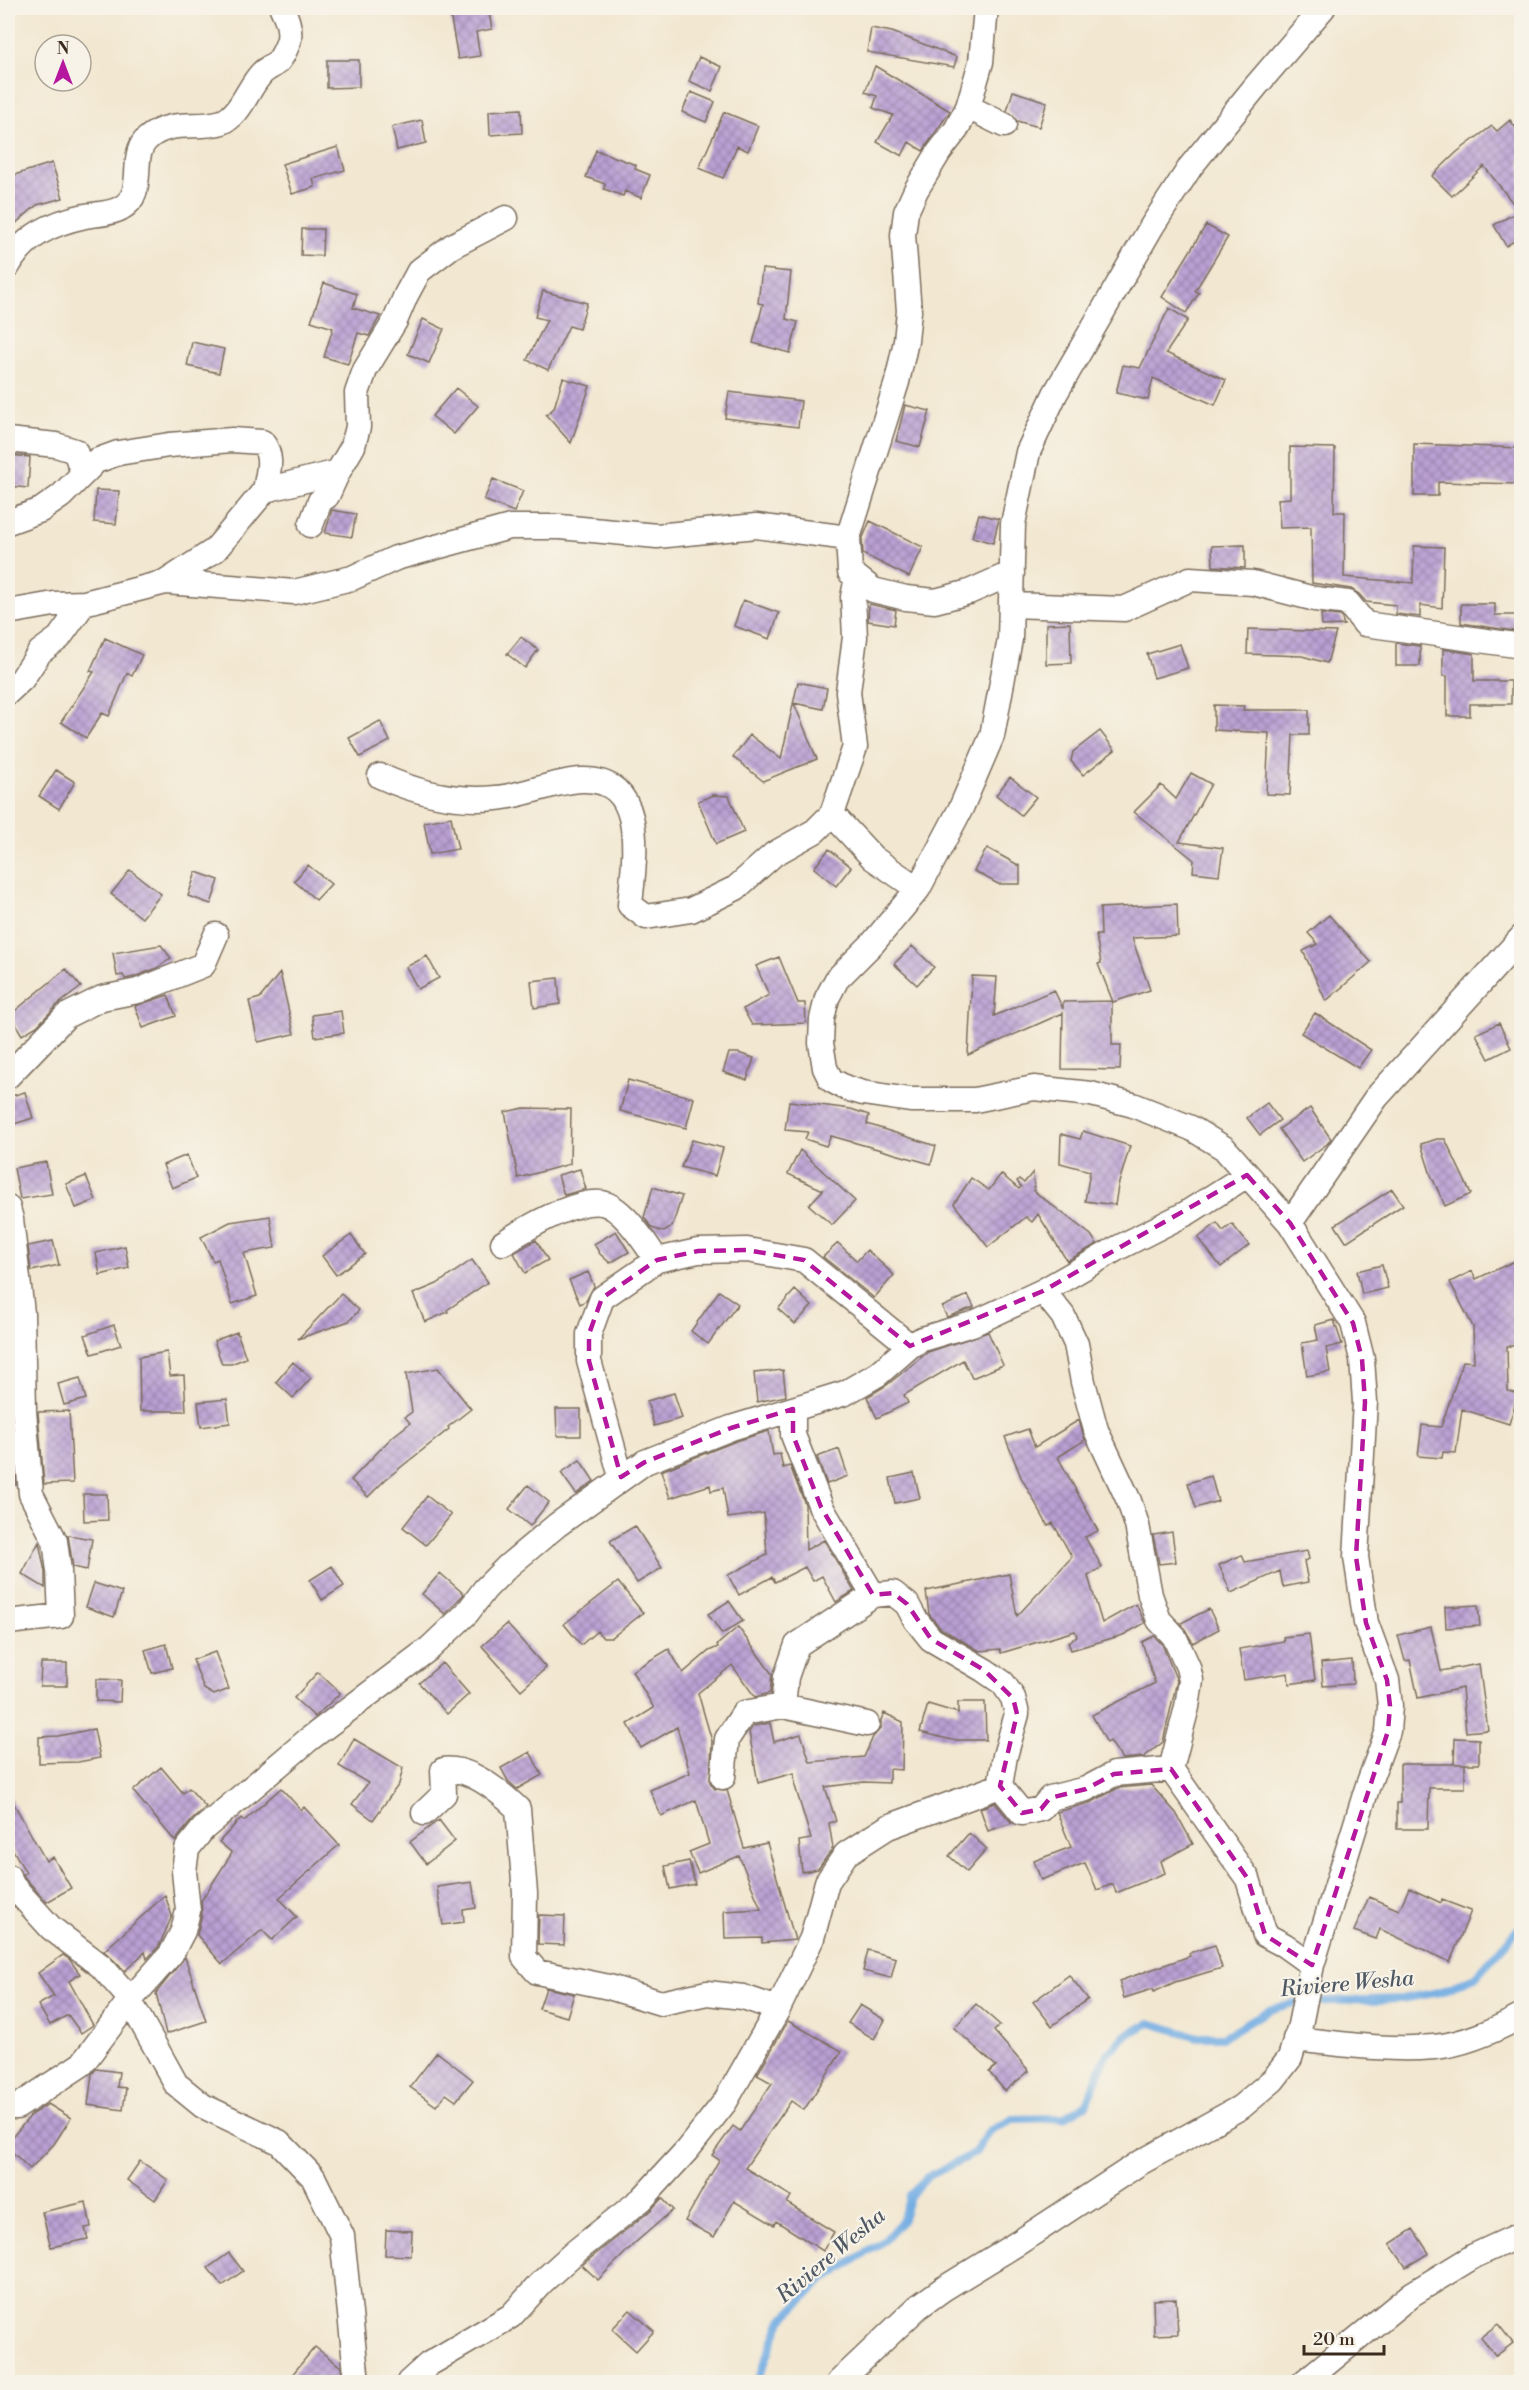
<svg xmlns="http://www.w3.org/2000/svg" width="1529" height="2390" font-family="'Libre Bodoni',serif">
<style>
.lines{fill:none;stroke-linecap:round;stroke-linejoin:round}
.stream{stroke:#73ade3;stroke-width:8}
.building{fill:url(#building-cross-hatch)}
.street-casing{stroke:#7b6c5c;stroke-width:27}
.street{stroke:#fff;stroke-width:24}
.marked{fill:none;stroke:#b5179e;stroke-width:4.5;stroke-dasharray:12 8;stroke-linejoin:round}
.labels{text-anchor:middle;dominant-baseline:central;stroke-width:4.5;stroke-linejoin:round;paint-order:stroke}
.water-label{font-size:22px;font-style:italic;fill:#4f5863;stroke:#f7f3e8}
</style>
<defs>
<pattern id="building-cross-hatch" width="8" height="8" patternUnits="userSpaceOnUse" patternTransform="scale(1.5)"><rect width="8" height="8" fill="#baa0d4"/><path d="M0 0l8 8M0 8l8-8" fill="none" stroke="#9883ab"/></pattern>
</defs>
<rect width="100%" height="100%" fill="#f7f3e8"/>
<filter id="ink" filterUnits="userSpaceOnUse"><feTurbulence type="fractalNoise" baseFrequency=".0167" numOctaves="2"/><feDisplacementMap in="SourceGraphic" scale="12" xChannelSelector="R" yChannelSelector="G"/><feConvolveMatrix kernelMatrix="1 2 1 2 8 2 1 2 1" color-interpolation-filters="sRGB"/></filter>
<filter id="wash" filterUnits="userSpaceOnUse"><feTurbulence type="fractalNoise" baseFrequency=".008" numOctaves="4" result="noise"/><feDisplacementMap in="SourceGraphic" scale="24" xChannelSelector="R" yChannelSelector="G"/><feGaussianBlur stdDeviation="1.35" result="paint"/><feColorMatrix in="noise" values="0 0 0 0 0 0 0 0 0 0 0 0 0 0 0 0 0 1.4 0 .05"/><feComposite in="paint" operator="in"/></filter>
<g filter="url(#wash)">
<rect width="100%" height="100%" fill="#f2e7d0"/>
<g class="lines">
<path class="stream" d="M757 2382 782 2320 820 2283 885 2240 902 2221 910 2196 927 2177 975 2153 989 2131 1013 2119 1063 2118 1086 2105 1107 2053 1128 2034 1150 2023 1198 2037H1223L1269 2010 1297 2002 1402 1999 1439 1992 1475 1977 1522 1925"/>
</g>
<g id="blocks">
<path class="building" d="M449 8H488L492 29 476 32 480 56 458 59Z
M871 28 892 32 957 57 954 67 867 52Z
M699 57 722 67 712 91 689 81Z
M327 60H359V87L327 88Z
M875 66 950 111 923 151 909 142 902 156 877 142 893 115 873 108 877 96 865 92Z
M1013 91 1047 102 1039 127 1017 121 1007 111Z
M691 92 715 102 706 122 682 112Z
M521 109 522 133 490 135 489 111Z
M724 112 758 126 748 151 737 146 723 178 699 168Z
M422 120 426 143 397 150 392 127Z
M1510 120 1521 135V237L1506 246 1494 225 1519 211 1484 166 1452 196 1432 176 1457 152 1492 126 1497 131Z
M338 147 345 170 313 179 315 187 292 194 282 164Z
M596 150 636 165 635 169 650 175 641 198 625 191 623 196 604 189 605 184 586 177Z
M52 163 63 198 37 205 8 230V177Z
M1206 225 1228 237 1195 291 1199 293 1186 313 1162 297Z
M302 229H323L322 256 301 255Z
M762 269 791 272 786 319 798 322 790 353 753 343 763 304 758 303Z
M324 283 357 294 353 308 380 316 369 336 358 333 348 364 324 357 333 328 311 321Z
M543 291 587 303 579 329 569 326 548 370 527 360 547 320 535 317Z
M1169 308 1188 320 1166 353 1226 380 1215 405 1153 378 1148 400 1116 393 1123 365 1140 368Z
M423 319 444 329 429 363 408 354Z
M192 342 224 349 219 373 187 366Z
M563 378 590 386 571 443 546 415 554 408Z
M456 388 478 406 454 434 432 416Z
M729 392 801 401 798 427 725 418Z
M905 405 930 411 920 447 896 441Z
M1414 444 1521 448V484L1438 482V496H1414Z
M1290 447 1335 448 1334 512H1345L1344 577 1413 583 1414 546 1444 547 1442 608 1420 605V617L1396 614V605L1366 602 1359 594 1351 589 1312 583 1311 527 1280 528 1278 499 1290 498Z
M8 455 30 457 28 488 8 486Z
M493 479 523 491 514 512 484 500Z
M96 490 119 491 116 524 94 522Z
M332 510 356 514 352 537 325 533Z
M979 514 999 519 993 543 972 537Z
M870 521 923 547 909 577 863 554 862 540Z
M1245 545V568L1213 566 1212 546Z
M743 600 779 613 770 639 734 626Z
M869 604 896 610 894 625 868 621Z
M1461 604H1495V615H1521V632L1461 623Z
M1321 614 1341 616 1344 625 1322 626Z
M1070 623 1071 663 1046 664V624Z
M1248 629 1336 632 1327 663 1302 656 1247 654Z
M521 637 538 650 525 668 507 654Z
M105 638 142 655 132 676 127 673 109 716 102 713 86 738 61 722 94 672 90 671Z
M1396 643 1420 646V666H1396Z
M1180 644 1188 668 1154 678 1147 654Z
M1443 649 1474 654V681H1511V704H1470V716H1447V676H1443Z
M798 682 827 688 823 709 794 703 817 759 763 781 733 757 750 735 781 759Z
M1214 705 1244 706 1243 710H1309V735H1293L1290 795 1266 794 1269 733 1214 730Z
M380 721 390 741 360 757 349 738Z
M1100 731 1115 750 1083 775 1071 761 1073 752Z
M56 770 75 782 59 809 39 796Z
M1191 773 1211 784 1179 842 1223 848 1219 875 1193 872 1194 860 1134 812 1161 785 1176 799Z
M1010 777 1036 797 1021 815 996 795Z
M714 795 729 796 744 832 716 844 698 801Z
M451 817 458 849 430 854 424 822Z
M987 848 1020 866V884H998L974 871Z
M829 849 851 867 836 886 814 868Z
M308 865 331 884 316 900 294 881Z
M130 870 161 894 142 918 111 894Z
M196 872 219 880 211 904 188 896Z
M1177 904 1178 936 1132 938 1150 990 1113 1002 1098 964 1101 963 1096 935H1101L1100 908Z
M1329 915 1371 962 1326 1001 1303 951 1318 944 1308 933Z
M161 945 171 958 157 968 134 977 125 979 123 975 117 976 113 953Z
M912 946 934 967 917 985 894 964Z
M427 956 439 978 418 989 406 967Z
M779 957 798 1003H805L806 1023 752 1025 743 1009 769 995 756 966Z
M66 969 81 987 56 1006 37 1026 22 1035 10 1015Z
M280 973 294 1034 258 1042 249 1001 260 998Z
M972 976 997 977 994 1016 1054 990 1063 1009V1002L1112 1001V1045H1121L1120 1070 1062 1069 1063 1013 968 1055Z
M558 978 560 1004 534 1008 531 981Z
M168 995 176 1016 143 1028 135 1006Z
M341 1011 344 1033 315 1037 312 1015Z
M1315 1013 1371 1050 1358 1068 1301 1033Z
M1499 1023 1511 1048 1489 1059 1476 1034Z
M729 1053H738L754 1058 747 1080 723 1072Z
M628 1080 694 1098 686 1128 620 1111Z
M25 1092 33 1118 8 1126V1097Z
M789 1101 851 1109 869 1115 867 1124 936 1146 931 1164 831 1136 826 1146 805 1139 808 1132 785 1130Z
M1267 1103 1280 1120 1260 1135 1247 1118Z
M524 1108 571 1109 570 1164 518 1178 505 1112Z
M1310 1108 1331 1139 1327 1144 1302 1162 1279 1129Z
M1083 1131 1130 1146 1118 1186 1115 1205 1085 1201 1090 1171 1060 1163 1061 1134 1080 1139Z
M1437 1139H1445L1471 1194 1445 1206 1431 1175 1421 1144Z
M692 1140 723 1148 715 1176 681 1167Z
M800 1150 855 1201 832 1225 809 1205 823 1190 788 1174Z
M187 1155 196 1178 172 1188 163 1165Z
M46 1162 52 1194 20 1199 14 1168Z
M580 1169 586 1189 564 1195 558 1175Z
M1033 1172 1034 1191 1091 1235 1097 1244 1067 1261 1038 1214 1032 1222 1026 1217 988 1247 954 1204 971 1178 989 1190 1001 1174 1019 1189 1021 1187 1017 1181 1019 1179 1024 1183Z
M86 1176 96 1200 76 1208 66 1184Z
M653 1187 682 1196 672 1227 664 1232 652 1228 644 1217Z
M1392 1189 1403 1205 1346 1242 1335 1225Z
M270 1216 275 1248 244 1253 257 1296 232 1304 218 1259 213 1261 201 1237 230 1222Z
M1217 1223 1223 1231 1232 1224 1249 1245 1221 1267 1198 1238Z
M616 1231 629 1252 610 1263 600 1254 594 1244Z
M351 1235 365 1254 336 1275 322 1256Z
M536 1240 548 1260 525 1273 514 1253Z
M53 1241 59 1265 31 1271 28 1246Z
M838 1243 857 1261 867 1250 894 1275 874 1298 823 1257Z
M125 1246 129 1268 100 1275 96 1253Z
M1521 1258V1346H1507L1508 1391 1518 1394 1509 1424 1462 1409 1456 1453 1443 1452 1442 1458 1418 1456 1422 1425 1441 1427 1463 1361 1474 1362 1473 1327 1450 1282 1472 1271 1476 1279Z
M472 1260 488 1282 447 1310 448 1312 425 1322 413 1294 437 1284Z
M1382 1265 1388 1288 1362 1294 1357 1271Z
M588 1272 594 1286 586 1301 580 1304 569 1280Z
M795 1290 812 1306 795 1324 778 1309Z
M719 1291 738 1304 708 1344 691 1331Z
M341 1294 359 1310 349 1321 298 1339Z
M968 1295 974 1307 947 1317 942 1307Z
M1334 1320 1342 1344 1326 1348 1330 1372 1307 1376 1302 1343 1318 1340 1315 1325Z
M114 1325 121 1345 92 1354 85 1335Z
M237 1332 246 1358 231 1364H222L214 1341Z
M988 1332 1003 1365 972 1378 963 1360 904 1395 908 1403 877 1418 867 1397 887 1385 928 1352Z
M167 1352 170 1376 184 1375 186 1411H140L139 1357Z
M293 1362 311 1378 293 1398 276 1382Z
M438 1368 471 1409 448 1427 449 1429 386 1479 368 1497 351 1480 391 1438 410 1423 405 1417 412 1412 406 1374Z
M783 1370 786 1396 757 1402 754 1373Z
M80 1378 86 1399 64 1405 58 1384Z
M674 1393 682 1418 654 1426 647 1401Z
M227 1399 230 1423 201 1427 198 1402Z
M556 1409H581V1436H557Z
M69 1411 73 1483 44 1484 38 1412Z
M1079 1420 1085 1440 1058 1457 1098 1531 1085 1537 1102 1567 1088 1576 1102 1623 1136 1604 1145 1623 1123 1635 1071 1650 1068 1642 1077 1637 1075 1631 1001 1653 1000 1649 980 1651 940 1628 929 1614 926 1591 1009 1574 1017 1616 1072 1557 1053 1523 1048 1526 1021 1477 1005 1437 1028 1429 1035 1447Z
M11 1421 16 1485H8V1422Z
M769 1431 773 1455 780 1454 783 1468 790 1466 805 1504 806 1550 824 1540 854 1591 836 1602 822 1576 813 1581 805 1567 775 1582 772 1577 739 1595 728 1575 767 1555 764 1513 728 1518 723 1488 711 1491 710 1485 670 1498 661 1471 736 1441Z
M839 1449 848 1476 827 1484 817 1457Z
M580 1460 594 1481 576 1494 561 1473Z
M914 1473 920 1498 895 1503 890 1478Z
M1211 1476 1218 1501 1196 1508 1188 1483Z
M528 1485 549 1502 530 1526 509 1509Z
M83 1494H107L108 1520 84 1521Z
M427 1496 451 1515 426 1545 403 1527Z
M635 1526 662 1568 637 1583 610 1541Z
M1172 1532 1176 1562 1159 1564 1153 1535Z
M68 1535 92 1539 87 1570 73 1567Z
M39 1542 45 1572V1588L22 1574Z
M1307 1551 1309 1559 1304 1561 1308 1582 1283 1587 1280 1571 1231 1593 1219 1565 1242 1555 1245 1562Z
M332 1566 344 1586 322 1600 310 1580Z
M440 1573 464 1594 445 1614 422 1594Z
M618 1582 643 1613 611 1638H603L597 1631 581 1645 564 1624Z
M94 1583 122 1592 114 1617 86 1607Z
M729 1601 743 1621 722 1634 708 1614Z
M1478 1605 1480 1626 1446 1628 1445 1607Z
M1209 1609 1219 1629 1193 1643 1181 1623Z
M507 1624 546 1668 521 1690 482 1646Z
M738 1627 772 1674 770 1693 755 1697 732 1665 698 1693 712 1741 710 1782 715 1789 727 1790 744 1848 767 1843 795 1940 762 1943V1938L725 1939 724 1911 761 1909 739 1856 698 1873 689 1852 709 1844 696 1800 661 1816 650 1790 690 1773 677 1727 641 1748 628 1724 654 1708 632 1671 669 1649 683 1673 709 1651 718 1647 717 1645Z
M1431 1627 1441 1671 1479 1664 1488 1730 1466 1732 1462 1688 1418 1698 1410 1660 1405 1661 1398 1635Z
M1309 1634 1315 1680 1289 1684 1288 1673 1244 1680 1239 1649 1284 1641 1283 1637Z
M1154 1636 1162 1644 1177 1681 1163 1742 1144 1757 1122 1759 1110 1741 1107 1743 1092 1715 1155 1683 1142 1642Z
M166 1644 172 1668 152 1673 145 1650Z
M215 1652 229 1689 214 1695 204 1689 193 1660Z
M1352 1660 1353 1684 1323 1686 1321 1663Z
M41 1663H67V1686H40Z
M442 1663 469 1694 447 1714 419 1683Z
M318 1672 340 1693 315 1717 294 1698Z
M96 1679 121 1680 120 1702 96 1701Z
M958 1702H985L986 1740H952L920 1732 928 1704 958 1713Z
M884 1713 903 1722 902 1770 889 1769V1783L864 1782 825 1787 836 1821 829 1823 833 1848 818 1869 802 1872 799 1841 811 1839 795 1786 794 1773 758 1783 749 1732 753 1726 770 1723 774 1742 801 1734 810 1762 864 1757 873 1737 881 1728V1720Z
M94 1729 100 1758 78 1762 39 1763V1737L58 1736Z
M1455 1738 1479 1739V1764H1454Z
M354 1739 403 1768 399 1784 373 1820 352 1804 368 1783 339 1766Z
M530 1752 542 1775 517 1789 508 1781 501 1768Z
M1400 1764H1465V1788H1429L1428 1829H1397V1803H1400Z
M161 1767 183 1793 189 1788 206 1807 192 1820 175 1841 133 1791Z
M1151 1785 1176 1813 1193 1844 1161 1861 1165 1873 1116 1893 1113 1884 1097 1890 1085 1863 1041 1880 1034 1861 1071 1847 1057 1812 1092 1802 1118 1788Z
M281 1788 301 1810 304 1807 339 1845 279 1898 297 1917 272 1940 262 1930 222 1964 197 1935 202 1914 201 1901 232 1853 219 1842 241 1818 244 1821Z
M8 1793 46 1861 53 1857 71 1888 47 1902 25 1878 23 1874 26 1873 8 1841Z
M995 1803 1012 1823 988 1831 980 1808Z
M439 1820 455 1841 426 1864 410 1842Z
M969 1833 987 1849 967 1872 949 1856Z
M689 1861 695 1884 670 1889 665 1866Z
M472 1882 476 1908 463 1910 464 1922 443 1925 437 1887Z
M1409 1888 1441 1903 1442 1900 1471 1911 1450 1962 1380 1929 1376 1939 1354 1931 1369 1897 1399 1910Z
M165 1895 172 1916 159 1946 147 1959 145 1952 125 1971 104 1951Z
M539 1915 565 1916 564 1945 538 1944Z
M1215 1945 1222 1968 1175 1982 1154 1992 1153 1989 1124 1998 1119 1981 1190 1956 1189 1953Z
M868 1950 896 1958 891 1978 863 1971Z
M63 1955 70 1960 80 1974 69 1981 93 2025 81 2033 68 2015 50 2025 38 2005 54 1996 38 1973Z
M185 1957 206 2021 166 2034 156 1993Z
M1069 1975 1088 1999 1052 2026 1033 2002Z
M546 1988 574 1994 567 2017 539 2009Z
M976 2004 1000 2025 994 2031 1029 2071 1005 2091 989 2072 996 2066 954 2028Z
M860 2005 885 2020 874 2039 848 2023Z
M788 2021 842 2051 804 2110 791 2101 745 2168 791 2196 787 2203 834 2232 823 2251 776 2221 774 2225 734 2201 714 2237 685 2221 719 2160 712 2155 733 2126 740 2131 772 2083 757 2075Z
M437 2052 473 2080 456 2101 446 2094 436 2106 410 2087Z
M96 2069 119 2072 117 2087 126 2088 123 2110 88 2105 92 2074Z
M48 2104 71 2118 54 2144 30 2169 8 2148V2142L32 2114Z
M140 2161 168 2180 155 2200 127 2180Z
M662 2198 673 2210 636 2242 598 2280 582 2265 651 2210Z
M86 2202 91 2227 85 2228 88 2239 51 2247 42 2212Z
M1413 2229 1429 2253 1406 2267 1390 2244Z
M386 2230 412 2231 411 2256 385 2255Z
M229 2253 243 2271 222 2286 208 2268Z
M1176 2299 1178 2334 1154 2335 1153 2300Z
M630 2310 654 2331 636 2351 612 2329Z
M1498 2324 1513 2343 1496 2356 1481 2337Z
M315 2347 341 2367 342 2372 333 2382H286Z"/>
</g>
</g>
<g filter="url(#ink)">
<use href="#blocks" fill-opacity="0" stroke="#7b6c5c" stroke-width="1.5"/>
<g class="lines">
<g class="street-casing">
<path id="street" d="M968 107 1004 125
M8 266C24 236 52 223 85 216 96 214 111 214 121 208 148 194 128 156 147 139 170 118 198 130 222 122 241 115 248 87 262 73 267 68 276 65 280 59 283 55 286 48 288 43 292 31 287 18 282 8
M8 440 56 445 75 451 83 473
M8 522 41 510 61 496 96 461 118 453 169 445 232 440 262 442C274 457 268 472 265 490
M311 525 320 501 327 496 338 472
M848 538 897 382 906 341 909 311 903 235 906 212 916 190 939 152 956 130 968 107 981 62 986 8
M166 582 294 592 352 578 396 558 510 527H560L657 536 756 526 848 538 850 572 873 590 906 598 935 601 969 592 1012 573
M1011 605 1124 609 1190 579 1253 583 1315 599 1348 603 1365 624 1522 646
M8 612 54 604 84 603 166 582 215 550 265 490 338 472 353 446 358 427 357 393 365 370 395 321 406 295 419 271 452 246 506 218
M8 692 22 679 40 652 59 638 84 603
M380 776C417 793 455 802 496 798 525 796 553 781 582 780 649 778 634 861 630 905L646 917 691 910 736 888 774 854 815 831 832 814 855 747 848 692 855 637 853 597 857 578
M832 814 873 858 918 889
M8 1076 66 1016 102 998 138 991 203 965 216 935
M8 1208 11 1219 22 1313 24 1411 31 1494 55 1541 59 1571 61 1616 8 1622
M1290 1223 1376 1098 1522 937
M503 1243C525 1229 574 1199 602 1203 623 1207 645 1243 657 1260
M793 1409V1435L821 1507 873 1595 893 1593 907 1604 915 1619 931 1639 984 1670 1003 1683 1013 1698 1017 1714 1005 1756 1000 1786
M621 1477 589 1361V1334L602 1298 657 1260 698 1251 747 1250 804 1260 910 1346
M783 1706 867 1724
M1171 1769 1248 1879 1265 1935 1284 1945 1312 1965
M723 1777 727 1739 744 1713 783 1706 786 1677 797 1645 873 1595
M424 1813 444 1794 443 1770C469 1766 500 1792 518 1809L525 1893 524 1957 537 1972 609 1987 661 2003 707 1993 743 1997 778 2009
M8 1876 13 1886 51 1928 101 1966 126 1994 176 2084 203 2106 279 2142 313 2177 342 2236 357 2382
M1295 2039C1341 2044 1389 2051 1434 2047 1462 2045 1498 2029 1522 2016
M8 2107H17L82 2064 130 2000 171 1954 183 1931 188 1911 184 1871 187 1849 203 1829 308 1740 430 1648 467 1613 485 1589 508 1566 557 1525 645 1462 731 1428 845 1393 878 1374 910 1346 922 1339 972 1324 1043 1291 1116 1249 1187 1213 1247 1175
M409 2382 429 2364 511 2316 542 2282 575 2252 642 2199 687 2150 725 2102 778 2009 812 1938 827 1882 846 1854 888 1827 1000 1786 1022 1813 1041 1809 1050 1798 1086 1789 1114 1774 1171 1769 1187 1707 1191 1680 1188 1667 1174 1636 1159 1620 1150 1595 1137 1525 1129 1501 1096 1430 1083 1382 1076 1344 1063 1316 1043 1291
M839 2382 918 2307 943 2289 1018 2243 1138 2164 1241 2107 1273 2080 1290 2058 1300 2025 1312 1965 1368 1785 1388 1731 1390 1706 1387 1680 1366 1623 1356 1557 1365 1402 1362 1359 1353 1323 1290 1223 1224 1148 1191 1128 1133 1105 1091 1094 1034 1088 975 1100H910L863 1093 846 1088 831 1080 825 1068 821 1043 822 1019 827 998 837 979 873 943 918 889 961 808 992 736 1010 639 1013 524 1028 452 1055 394 1152 226 1191 166 1256 86 1323 8
M1304 2382 1412 2294 1474 2256 1522 2234"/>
</g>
<use href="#street" class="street"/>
</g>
</g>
<path class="marked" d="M1247 1175 1290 1223 1353 1323 1362 1359 1365 1402 1356 1557 1366 1623 1387 1680 1390 1706 1388 1731 1312 1965 1265 1935 1248 1879 1171 1769 1114 1774 1086 1789 1050 1798 1041 1809 1022 1813 1000 1786 1017 1714 1013 1698 984 1670 931 1639 907 1604 893 1593 873 1595 821 1507 793 1435V1409L731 1428 645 1462 621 1477 589 1361V1334L602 1298 657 1260 698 1251 747 1250 804 1260 910 1346 1043 1291Z"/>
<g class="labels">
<g class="water-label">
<text transform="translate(1347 1984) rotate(-5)">Riviere Wesha</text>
<text transform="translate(831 2256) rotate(-40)">Riviere Wesha</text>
</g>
</g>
<rect width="1529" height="2390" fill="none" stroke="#f7f3e8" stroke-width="30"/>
<g transform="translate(63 63)"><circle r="28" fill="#f7f3e8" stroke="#aca397" stroke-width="1.5"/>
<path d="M0-4.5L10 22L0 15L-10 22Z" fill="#b5179e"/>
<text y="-9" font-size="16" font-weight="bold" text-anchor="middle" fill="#3b2a1e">N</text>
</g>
<path d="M1304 2345v9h80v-9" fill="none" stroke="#3b2a1e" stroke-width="3"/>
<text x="1313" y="2345" font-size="18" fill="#3b2a1e" stroke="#f7f3e8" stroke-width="4.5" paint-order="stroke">20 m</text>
</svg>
